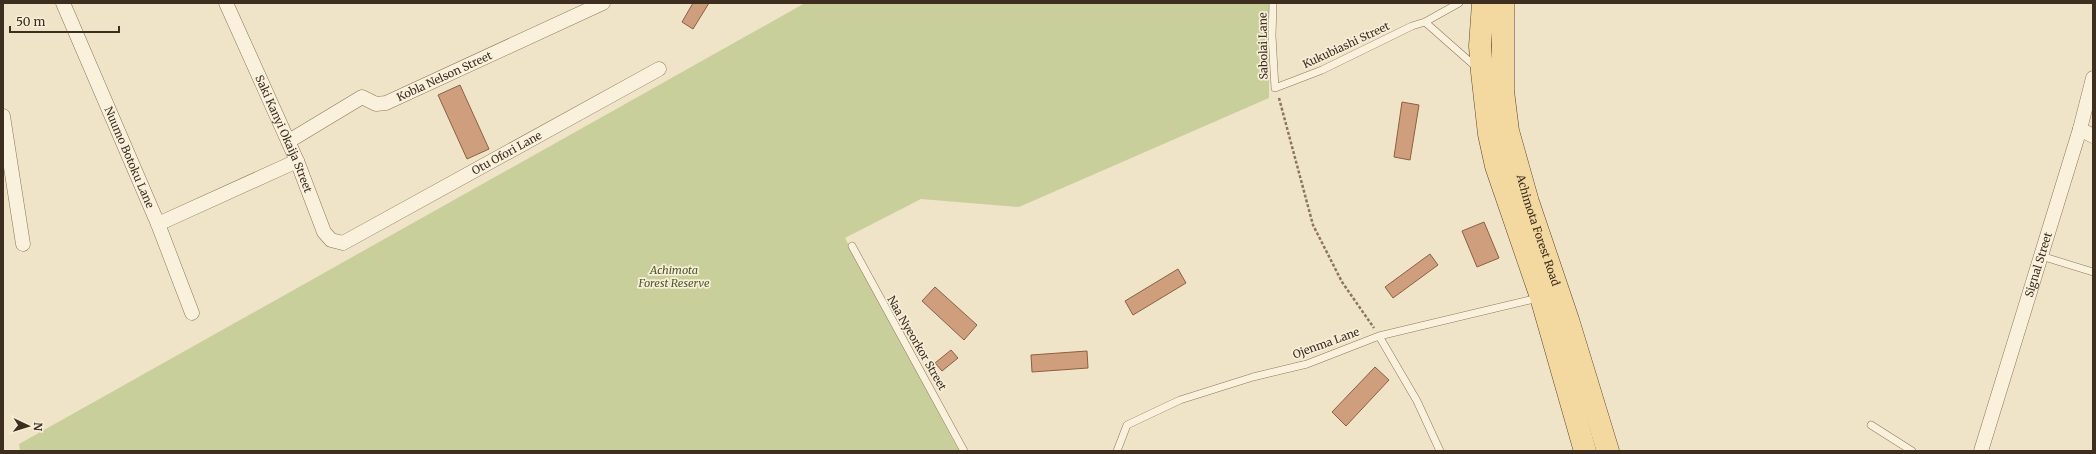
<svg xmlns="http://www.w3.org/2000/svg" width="2096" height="454" font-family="Merriweather,serif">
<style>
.green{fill:#c9cf9b}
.building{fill:#cf9f7d;stroke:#8d5f41}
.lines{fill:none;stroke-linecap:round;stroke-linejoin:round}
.lane-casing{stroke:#8d765c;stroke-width:8}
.street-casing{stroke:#8d765c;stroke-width:15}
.primary-casing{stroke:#5b4430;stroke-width:23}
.path{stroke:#8d765c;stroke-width:2.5;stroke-dasharray:3 2;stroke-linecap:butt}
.lane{stroke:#faf1dc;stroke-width:7}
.street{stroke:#faf1dc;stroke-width:14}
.primary{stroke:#f3d9a0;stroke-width:22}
.labels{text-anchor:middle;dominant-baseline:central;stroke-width:3.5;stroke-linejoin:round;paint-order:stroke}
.street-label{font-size:11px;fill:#3d2e20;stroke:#f7eed8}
.park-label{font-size:11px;font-style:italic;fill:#4d5a26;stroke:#f7eed8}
</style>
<rect width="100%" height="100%" fill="#f0e4c8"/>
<path class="green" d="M805 3H1269V98L1019 207 921 199 845 238 959 451H20L19 444Z"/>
<path class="building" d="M693 3H709L693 29 682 22Z
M460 85 489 149 467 159 438 95Z
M1402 102 1419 105 1410 160 1394 157Z
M1484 222 1499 258 1477 267 1462 231Z
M1430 254 1438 265 1393 298 1385 287Z
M1178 269 1186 283 1133 315 1125 301Z
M935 287 977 325 964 340 922 301Z
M951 350 958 358 942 371 935 363Z
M1087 351 1088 368 1032 372 1031 355Z
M1375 367 1389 380 1346 426 1332 412Z"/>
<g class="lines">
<g class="lane-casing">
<path id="lane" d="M1273 3 1272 36 1275 88 1322 70 1412 26 1425 22 1459 3
M1425 22 1476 67
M852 246 964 451
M2041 256 2093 272
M1379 336 1417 401 1440 451
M1871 425 1912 451
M1117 451 1127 425 1180 400 1253 377 1307 364 1379 336 1538 298"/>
</g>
<g class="street-casing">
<g id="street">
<path id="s1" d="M63 3 158 224 192 313"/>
<path id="s2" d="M226 3 297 161 324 232 331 240 343 243 659 69"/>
<path d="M3 116 23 244"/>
<path d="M2080 129 2093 136"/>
<path id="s3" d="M289 141 362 97 376 104 386 103 603 3"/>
<path d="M158 224 297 161"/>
<path id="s4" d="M1981 451 2080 129 2093 78"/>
</g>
</g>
<g class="primary-casing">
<g id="primary">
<path d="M1483 3 1480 46 1482 72 1489 134 1496 166 1541 297 1585 451"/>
<path id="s5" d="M1503 3V91L1508 131 1528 202 1568 320 1608 451"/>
</g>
</g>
<path class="path" d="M1279 98 1313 225 1342 282 1374 328"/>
<use href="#lane" class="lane"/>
<use href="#street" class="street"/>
<use href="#primary" class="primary"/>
</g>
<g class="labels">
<g class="street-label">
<text transform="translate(1346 45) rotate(-25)">Kukubiashi Street</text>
<text transform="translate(1263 46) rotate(-91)">Sabolai Lane</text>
<text stroke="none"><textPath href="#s3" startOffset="175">Kobla Nelson Street</textPath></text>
<text stroke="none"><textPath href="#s2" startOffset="143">Saki Kanyi Okaija Street</textPath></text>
<text stroke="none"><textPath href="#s2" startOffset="459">Otu Ofori Lane</textPath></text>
<text stroke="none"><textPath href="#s1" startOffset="168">Nuumo Botoku Lane</textPath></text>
<text stroke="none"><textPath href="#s5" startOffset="232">Achimota Forest Road</textPath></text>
<text stroke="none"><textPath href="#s4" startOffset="195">Signal Street</textPath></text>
<text transform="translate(917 343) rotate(60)">Naa Nyeorkor Street</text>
<text transform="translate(1326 343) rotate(-20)">Ojenma Lane</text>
</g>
<g class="park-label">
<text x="674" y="270">Achimota<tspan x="674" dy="13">Forest Reserve</tspan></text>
</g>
</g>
<rect width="2096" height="454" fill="none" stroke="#3d2e20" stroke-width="8"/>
<g transform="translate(28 426) rotate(94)" stroke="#f7eed8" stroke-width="3" paint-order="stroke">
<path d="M0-3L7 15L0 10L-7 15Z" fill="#3d2e20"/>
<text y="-6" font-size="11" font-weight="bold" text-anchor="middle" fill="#3d2e20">N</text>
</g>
<path d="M10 26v6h109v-6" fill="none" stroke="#3d2e20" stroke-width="2"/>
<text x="16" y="26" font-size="12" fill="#3d2e20" stroke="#f7eed8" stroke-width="3" paint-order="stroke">50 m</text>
</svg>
